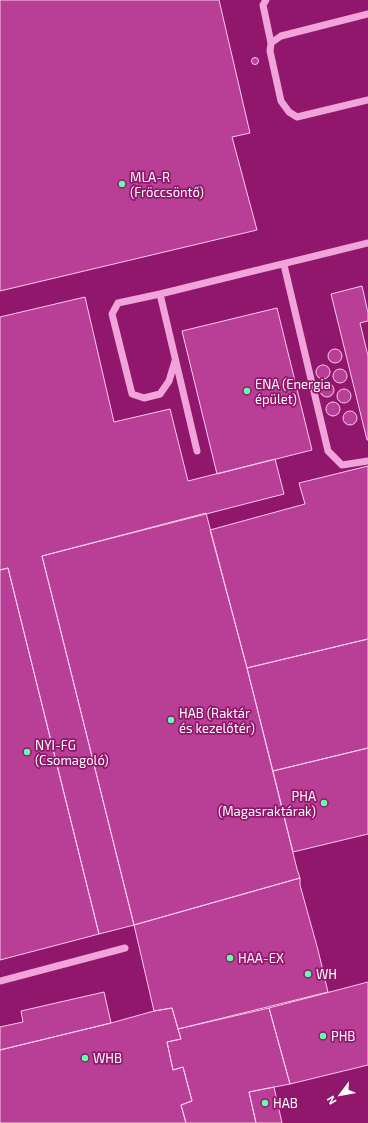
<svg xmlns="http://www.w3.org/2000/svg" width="368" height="1123" font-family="'Exo 2',sans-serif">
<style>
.building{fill:#b83f95;stroke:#fbcaed}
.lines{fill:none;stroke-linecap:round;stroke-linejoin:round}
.minor{stroke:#f0a4da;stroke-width:7}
.poi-dot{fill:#62ffa9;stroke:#90176b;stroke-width:1.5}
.labels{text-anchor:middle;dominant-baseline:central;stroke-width:3.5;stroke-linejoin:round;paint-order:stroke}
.poi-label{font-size:13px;fill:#fff;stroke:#90176b;text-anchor:start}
</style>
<rect width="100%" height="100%" fill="#90176b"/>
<path class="building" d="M0 0H219L250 133 232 137 257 230 0 291Z
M251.5 61a3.5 3.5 0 1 1 7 0a3.5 3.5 0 1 1-7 0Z
M362 286 368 313V321L360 323 368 356V440H367L331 294Z
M85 297 114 422 170 409 188 481 275 459 284 494 42 556 134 925 99 934 8 568 0 570V317Z
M277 308 312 450 217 474 182 331Z
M328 356a7 7 0 1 1 14 0a7 7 0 1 1-14 0Z
M316 372a7 7 0 1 1 14 0a7 7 0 1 1-14 0Z
M333 376a7 7 0 1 1 14 0a7 7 0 1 1-14 0Z
M320 390a7 7 0 1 1 14 0a7 7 0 1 1-14 0Z
M337 396a7 7 0 1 1 14 0a7 7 0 1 1-14 0Z
M326 409a7 7 0 1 1 14 0a7 7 0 1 1-14 0Z
M343 418a7 7 0 1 1 14 0a7 7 0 1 1-14 0Z
M368 466V639L247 668 210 530 305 504 299 483Z
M206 513 247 668 297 869 300 878 134 925 42 556Z
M8 568 99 934 0 960V570Z
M368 639V748L273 771 247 668Z
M368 748V834L293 852 273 771Z
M300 878V885L318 950 328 992 178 1029 172 1008 154 1011 134 925Z
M368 982V1065L290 1084 269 1008Z
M104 992 111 1023 0 1050V1027L23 1022 21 1011Z
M172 1008 181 1039 167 1042 173 1070 183 1067 192 1101 181 1105 186 1123H0V1050L111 1023 154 1011Z
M269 1008 290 1084 249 1092 256 1123H186L181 1105 192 1101 183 1067 173 1070 167 1042 181 1039 178 1029Z
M274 1087 282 1123H256L249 1092Z"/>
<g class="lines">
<path class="minor" d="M266 0 263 5 271 43
M368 14 281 36 271 43 270 51 281 101 289 112 297 117 368 100
M284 265 328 451 342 465 368 461
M160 294 118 303 112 314 132 394 144 398 160 394 169 381 175 361
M197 451 160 294 368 243
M0 981 125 948"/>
</g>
<g class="poi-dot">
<circle cx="122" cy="184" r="4"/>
<circle cx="247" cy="391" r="4"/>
<circle cx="171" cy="720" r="4"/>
<circle cx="27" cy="752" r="4"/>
<circle cx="324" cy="803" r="4"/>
<circle cx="230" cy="958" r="4"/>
<circle cx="308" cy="974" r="4"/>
<circle cx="323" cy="1036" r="4"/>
<circle cx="85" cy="1058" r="4"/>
<circle cx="265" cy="1103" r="4"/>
</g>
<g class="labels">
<g class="poi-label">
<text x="130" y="177">MLA-R<tspan x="130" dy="15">(Fröccsöntő)</tspan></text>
<text x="255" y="384">ENA (Energia<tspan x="255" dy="15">épület)</tspan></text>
<text x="179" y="713">HAB (Raktár<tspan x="179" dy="15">és kezelőtér)</tspan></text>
<text x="35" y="745">NYI-FG<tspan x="35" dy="15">(Csomagoló)</tspan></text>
<text x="316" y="796" text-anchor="end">PHA<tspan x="316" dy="15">(Magasraktárak)</tspan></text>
<text x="238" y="958">HAA-EX</text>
<text x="316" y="974">WH</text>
<text x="331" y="1036">PHB</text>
<text x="93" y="1058">WHB</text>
<text x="273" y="1103">HAB</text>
</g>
</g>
<g transform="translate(340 1095) rotate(238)" stroke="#90176b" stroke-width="3" paint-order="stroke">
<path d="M0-3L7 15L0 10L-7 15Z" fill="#ffffff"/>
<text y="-6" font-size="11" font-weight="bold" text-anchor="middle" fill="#ffffff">N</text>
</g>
</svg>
